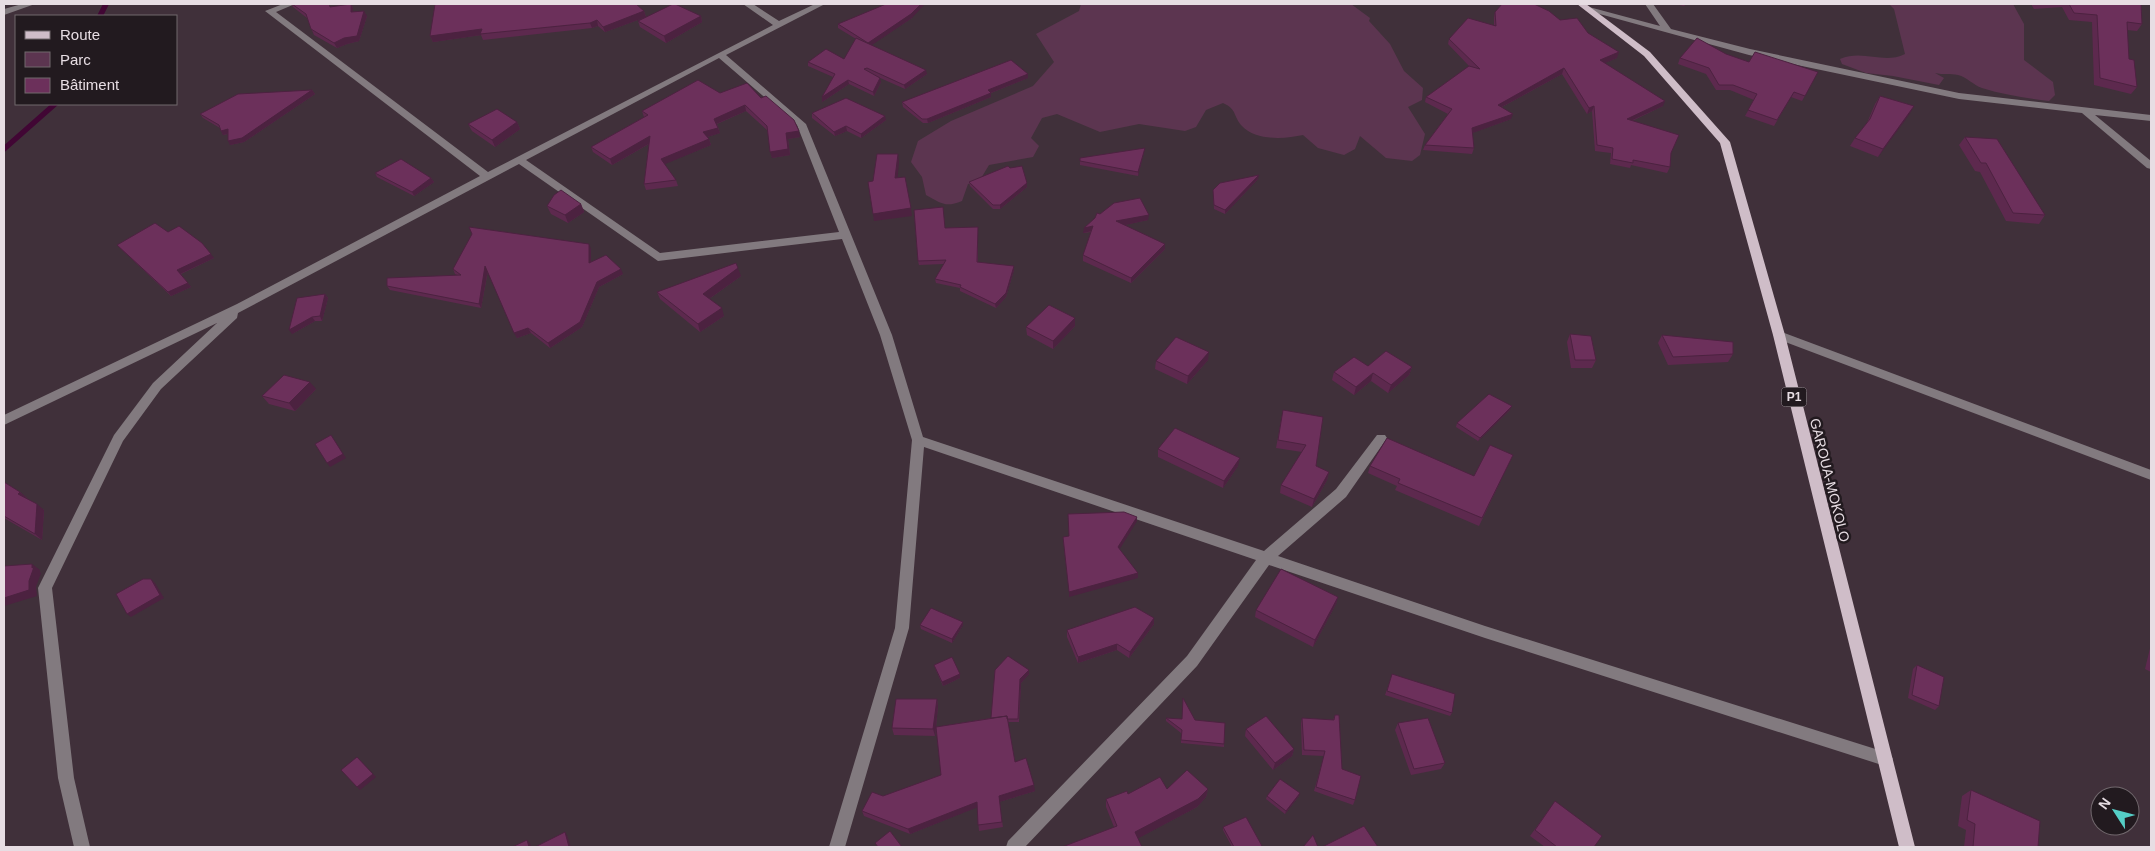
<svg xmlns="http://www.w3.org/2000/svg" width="2155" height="851" font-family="Arial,sans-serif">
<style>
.green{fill:#5c3550}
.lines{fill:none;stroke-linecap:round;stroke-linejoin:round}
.stream{stroke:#410634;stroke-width:5.5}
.minor{fill:#827a7f;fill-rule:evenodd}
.major{fill:#cfbdc8;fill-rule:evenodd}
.wall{fill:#5d294e}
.shaded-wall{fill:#4c2240}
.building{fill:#6c305b;stroke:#4c2240}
.labels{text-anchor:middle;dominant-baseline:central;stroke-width:5;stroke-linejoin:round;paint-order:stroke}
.shield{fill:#221a1f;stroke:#aca2a8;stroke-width:1}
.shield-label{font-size:12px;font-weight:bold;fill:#e7dde3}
.street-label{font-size:14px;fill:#e7dde3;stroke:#221a1f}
</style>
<rect width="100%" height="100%" fill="#40303a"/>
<path class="green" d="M1081 4H1351L1370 18 1369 21 1390 44 1404 71 1423 88 1422 100 1408 107 1425 134 1420 155 1412 161 1386 158 1360 136 1355 149 1344 155 1318 148 1303 135C1285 139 1256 141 1242 126 1233 116 1237 109 1223 103L1206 110 1196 127 1185 131 1139 124 1100 132 1057 114 1042 118 1031 138 1039 146 1033 157 989 165 980 180 968 184 962 201C945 208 941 203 926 195L922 177 911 162 918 141 951 121 1033 86 1054 62 1036 34 1079 11Z
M1889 4H2013L2024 24V60L2053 82 2055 95 2049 101C2027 98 2004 95 1982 88 1973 85 1967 77 1958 75 1950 73 1943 75 1935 73L1944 78 1939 85 1893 76 1866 73 1842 64 1840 59C1864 49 1883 65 1905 54L1894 9Z"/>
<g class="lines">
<path class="stream" d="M100 16 106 4
M4 149 55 104"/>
<path class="minor" d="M22 4H35L4 15V9Z
M283 4H295L276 12 488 172 773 25 743 4H753L779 21 815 4H825L726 55 806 124 892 335 923 437 1264 551 1336 489 1377 435H1385L1387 438 1385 441 1346 497 1278 556 1485 626 1885 752 1890 754 1893 759 1890 764 1885 766 1485 638 1269 565 1197 666 1025 847H1006L1008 841 1187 656 1256 560 924 447 909 628 845 847H829L895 628 912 440 880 335 842 239 658 261 519 164 238 313 237 318 161 389 123 441 52 588 74 778 90 847H74L58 778 38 588 114 435 153 383 217 323 4 425V415L237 304 480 176 265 11ZM719 58 797 125 839 232 660 253 526 160Z
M1645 4H1653L1671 29 1750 49 1959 93 2151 115V121L2095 115 2151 161V169L2147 168 2082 113 1959 99 1749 55 1585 10 1589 7 1660 26Z
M1779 331 2151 470V480L1775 338 1773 335 1775 332Z"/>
<path class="major" d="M1577 4H1586L1650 52 1730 142 1785 335 1915 847H1899L1773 335 1720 143 1644 56Z"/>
</g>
<path class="wall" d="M291 4H329L330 7 351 4 353 8V12L367 16 359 41 347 44 337 48 314 35 307 18 293 7Z
M1675 4H1686L1684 6Z
M2031 4H2141L2142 24 2137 31 2127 30 2129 59 2137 87 2131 94 2094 85 2092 22 2069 20 2062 7 2034 9Z
M644 11 646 17 605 32 598 26 592 28 483 40 481 35 433 42 430 36Z
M1495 12 1560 20 1588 33 1617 58 1604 63 1663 106 1632 121 1671 153 1670 167 1667 173 1631 165 1630 168 1610 164 1611 153 1595 151 1592 111 1587 114 1562 74 1502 107 1511 119 1472 133 1474 148 1472 154 1423 150 1425 145 1448 114 1425 102 1426 97 1470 67 1448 44 1449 39 1494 25V17Z
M701 16 702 22 666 43 640 27 638 21Z
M912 18 871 45 927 74 905 89 878 77 881 82 874 96 849 84 822 102 833 77 808 66V62L844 59 856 39 838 28V24Z
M1726 54 1749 62 1818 72 1802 101 1791 97 1774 126 1745 116 1754 100 1730 90H1716L1706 74 1678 64 1680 58Z
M1028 78 991 93V97L928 123H923L903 107 902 102Z
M312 90 315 94 244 142 230 145 228 134 223 135 220 128 203 118 200 114Z
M720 93 761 98 800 137 788 139 790 155 772 158 768 131 746 111 717 124 720 133 707 137 709 139 711 145 664 164 676 180 678 186 646 190 644 184 649 144 612 165 593 152 591 147 644 117 642 111Z
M1880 96 1914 106 1878 157 1850 146 1855 138 1867 123 1875 104Z
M812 113 886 120 861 138 847 131 835 136 812 118Z
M517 122 520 129 495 147 472 131 468 124Z
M1965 137 2045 215 2039 224 2006 221 1980 172 1975 171 1959 145Z
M1144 152 1138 176 1080 165V158Z
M375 173 431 178 434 182 414 196 377 177Z
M1258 179 1225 214 1214 209 1213 190Z
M969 182 1027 187 1000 209H993L970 186Z
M581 204 584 212 568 223 551 214 547 206Z
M1100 214 1148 220 1124 225 1165 249 1131 283 1083 261V255L1091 232 1083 233 1095 218Z
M978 227V262L1014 270 1006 297 996 308 960 291V288L936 283 935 279 944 264 919 265 918 261 945 228Z
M168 232 214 258 181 274 191 287 171 296 121 249 117 245Z
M591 249V262L623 274 599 287 582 327 550 348 531 333 517 338 488 271 481 308 390 290 387 286 457 275 455 274 453 269Z
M741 276 709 299 724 316 700 332 660 299 657 292Z
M325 294 328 298 322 321H315L292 334Z
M1075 318V326L1053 349 1027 335 1026 327Z
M1570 334 1596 360 1592 368H1571L1567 342Z
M1662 335 1733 354 1728 362 1668 365 1658 343Z
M1208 360 1187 384 1155 369 1156 361Z
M1368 366 1412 367 1409 375 1388 393 1371 381 1354 395 1332 380 1334 372Z
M316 389 295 411 269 404 262 396Z
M1283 410 1323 417 1316 466 1329 472 1327 480 1312 507 1280 493 1281 485 1302 452 1276 448Z
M1510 410 1478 441 1456 427 1457 423Z
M1158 449 1238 466 1223 488 1158 457Z
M1513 455 1479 526 1395 490 1397 486 1368 473 1370 466 1474 476Z
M4 482 20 492 27 498H26L44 510 42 540 4 518Z
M1338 597 1336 604 1313 647 1255 617 1256 610Z
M1154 618V624L1129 658 1117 650 1078 663 1067 637V630Z
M920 625H963L952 643 921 629Z
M2151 644V672L2145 669Z
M934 665 960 678 943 686 935 668Z
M1917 665 1939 706 1935 710 1908 698 1913 669Z
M1029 670V674L1021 683 1019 722H1008L1015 762 1035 791 999 802 1003 827 979 831 977 807 910 834 864 816 862 811 941 775 936 728 935 736 894 735 892 728 937 699 938 706 936 727 991 718Z
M1391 678 1452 713 1450 716 1385 695Z
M1335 715 1342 769 1355 800 1353 805 1314 791 1324 756 1302 755 1301 723 1302 718 1333 720Z
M1166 718 1195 720 1224 744V747L1181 743V733L1166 721Z
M1398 723 1445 763 1441 769 1411 775 1395 730Z
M1246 729 1294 749 1292 756 1273 770 1245 736Z
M1167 789H1208L1206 797 1197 807 1138 838 1114 827 1106 807V799L1128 794Z
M1971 790 2038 847H1964L1966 830 1958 826 1962 796Z
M1267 796H1299L1285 814 1266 799Z
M1555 801 1594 847H1545L1530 836Z
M1223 827 1261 847H1232L1223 830Z"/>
<path class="shaded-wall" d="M351 4 353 8V18L351 12Z
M921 4H925L912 18 869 47 868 43Z
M364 11 367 16 359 41 347 44 337 48 334 43 344 38Z
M644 11 646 17 605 32 603 27Z
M701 16 702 22 666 43 664 36Z
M597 20 598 26 592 28 590 23Z
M482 29 481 35 433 42 430 36Z
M1619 52 1617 58 1598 66 1600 60Z
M1564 68 1562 74 1496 110 1498 105Z
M926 70 927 74 905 89 904 85Z
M1028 74V78L988 94V90Z
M880 78 881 82 874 96 873 92Z
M848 80 849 84 822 102V97Z
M312 90 315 94 244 142 230 145 228 141Z
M991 93V97L928 123 927 119Z
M1665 101 1663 106 1624 124 1627 119Z
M745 105 746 111 716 124 714 119Z
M1594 106 1592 111 1587 114 1589 108Z
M1914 106 1909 115 1878 157 1883 149Z
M1513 114 1511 119 1470 134 1472 128Z
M885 116 886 120 861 138V134Z
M517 122 520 129 495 147 492 140Z
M846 126 847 131 835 136 834 132Z
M718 128 720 133 704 138 703 132Z
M228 129 230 133 223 135 221 131Z
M799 131 800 137 788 139 790 155 772 158 770 152 786 133Z
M650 136 652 142 612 165 610 159Z
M709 139 711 145 663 165 661 159Z
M1145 148 1138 176V172Z
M898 154 899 161 897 186 895 178Z
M1259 175 1258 179 1225 214V210Z
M431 178 434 182 414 196 412 192Z
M1027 183V187L1000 209V205Z
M581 204 584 212 568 223 565 215Z
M911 208 912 216 874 221 873 214Z
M1149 215 1148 220 1116 227V221Z
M1093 226 1092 231 1083 233 1084 228Z
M589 244 591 249V268L589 263Z
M1165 244V249L1131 283V278Z
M211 254 214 258 180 274 177 270Z
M485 266 488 270 481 308 479 304Z
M1014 266V270L1006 297 996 308 995 304Z
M738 268 741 276 706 301 703 294Z
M621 269 623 274 599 287 582 327 550 348 548 343 597 282Z
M188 283 191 287 171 296 168 292Z
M325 294 328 298 322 321 320 316Z
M722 308 724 316 700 332 698 324Z
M312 317 315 321 292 334 289 330Z
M1075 318V326L1053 349V341Z
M528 328 531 333 517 338 514 333Z
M1209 352 1208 360 1187 384 1188 376Z
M1412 367 1409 375 1388 393 1391 385Z
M1373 373 1371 381 1354 395 1356 387Z
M310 382 316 389 295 411 289 403Z
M1512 406 1510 410 1478 441 1480 438Z
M331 435 346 458 330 467 327 463Z
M1240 458 1238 466 1223 488 1224 481Z
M1329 472 1327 480 1312 507 1314 499Z
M20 492 27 498 25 499 18 494Z
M37 504 44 510 42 540 35 534Z
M1137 517V521L1118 552V547Z
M32 564 40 570V572L41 573 36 587 37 596 4 606V598L32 568Z
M1138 573V578L1069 597V592Z
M151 579 155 583 164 598 131 617 127 614Z
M1338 597 1336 604 1313 647 1315 640Z
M1154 618V624L1129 658 1130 652Z
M963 622V625L952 643V639Z
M1117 644V650L1078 663V657Z
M1029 670V674L1021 683 1019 722 1020 679Z
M960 674V678L943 686 942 682Z
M937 699 938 706 935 736 933 729Z
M1294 749 1292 756 1273 770 1275 763Z
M357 757 376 777 360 790 357 787Z
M1034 785 1035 791 999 802V796Z
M1208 789 1206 797 1197 807 1135 840V832Z
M1300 793 1299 796 1285 814 1286 811Z
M977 802 978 807 910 834 908 829Z
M565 832 567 835 571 847H569Z
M527 840 530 843 531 847H529Z"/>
<path class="building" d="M292 4H329L330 7 351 4V12L364 11 357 36 344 38 334 43 311 29 306 14Z
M435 4H636L644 11 603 27 597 20 590 23 480 34 482 29 430 36Z
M673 4H675L701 16 664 36 638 21Z
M886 4H921L911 14 868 43 838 24Z
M1502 4H1534L1549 11 1560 20 1577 18 1588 33 1619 52 1600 60 1665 101 1627 119 1679 135 1671 153 1670 167 1633 160V163L1612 159 1613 148 1597 145 1594 106 1589 108 1564 68 1498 105 1513 114 1472 128 1474 148 1425 145 1452 109 1426 97 1469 66 1480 69 1449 39 1468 18 1496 26 1495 12Z
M2069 4H2141L2142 24 2127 22 2129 59 2134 60 2137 87 2100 78 2097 15 2074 13Z
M856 38 926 70 904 85 867 68 864 69 880 78 873 92 848 80 822 97 835 74 808 62 826 49 844 59Z
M1697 38 1726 54 1749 62 1755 52 1818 72 1805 96 1794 92 1777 120 1748 110 1757 94 1733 85H1719L1709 68 1680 58Z
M1011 60 1028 74 988 90 991 93 927 119H922L902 102Z
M698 80 720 93 747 83 761 98 766 96 794 120 799 131 786 133 788 149 770 152 767 126 745 105 714 119 718 128 703 132 709 139 661 159 676 180 644 184 650 136 610 159 591 147 648 115 642 111Z
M312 90 242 138 228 141V129L221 131 219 125 200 114 238 94Z
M1880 96 1914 106 1883 149 1855 138 1870 119Z
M846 98 885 116 861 134 846 126 834 132 812 113Z
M497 109 517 122 492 140 468 124Z
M1965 137 1997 139 2045 215 2013 213 1986 163H1981Z
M1145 148 1138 172 1080 161V158Z
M877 154H898L895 178 905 177 911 208 873 214 868 182 873 181Z
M401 159 431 178 412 192 375 173Z
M1008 166 1010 168 1022 166 1027 183 1000 205H993L969 182Z
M1259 175 1225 210 1214 205 1213 190 1220 183Z
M561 190 581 204 565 215 547 206 554 195Z
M1140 198 1149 215 1116 221 1165 244 1131 278 1083 255 1093 226 1084 228 1095 218 1097 213 1100 214 1114 203Z
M943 207 945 228 978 227 977 262 1014 266 1006 293 995 304 960 287 961 285 935 279 946 260 918 261 914 210Z
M155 223 168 232 179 226 202 243 211 254 177 270 188 283 168 292 117 245Z
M469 227 589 244V263L606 255 621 269 597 282 580 322 548 343 528 328 514 333 485 266 479 304 387 286V278L461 275 453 269 472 234Z
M736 263 738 268 703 294 722 308 698 324 657 292Z
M325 294 320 316 312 317 289 330 297 298Z
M1049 305 1075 318 1053 341 1026 327Z
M1570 334 1591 336 1596 360H1575Z
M1662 335 1733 342V354L1673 357Z
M1176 337 1209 352 1188 376 1156 361Z
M1386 351 1412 367 1391 385 1373 373 1356 387 1334 372 1354 357 1368 366Z
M284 375 310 382 289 403 262 396Z
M1489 394 1512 406 1480 438 1457 423Z
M1283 410 1323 417 1316 466 1329 472 1314 499 1281 485 1306 445 1278 440Z
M1175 428 1240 458 1224 481 1158 449Z
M331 435 343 454 327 463 315 444Z
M1387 438 1474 476 1490 445 1513 455 1482 518 1398 483 1400 479 1370 466Z
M4 482 20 492 18 494 37 504 35 534 4 516Z
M1124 512 1137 517 1118 547 1138 573 1069 592 1063 537 1069 536 1068 514Z
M32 564V568L34 567 29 581V590L4 598V566Z
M1281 569 1338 597 1315 640 1256 610Z
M143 579H151L160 595 127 614 116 594Z
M1135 607 1154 618 1130 652 1117 644 1078 657 1067 630Z
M931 608 963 622 952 639 920 625Z
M1008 656 1029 670 1020 679 1018 719H1007V716L991 718 995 670Z
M952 657 960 674 942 682 934 665Z
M1917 665 1944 677 1939 706 1912 695Z
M1392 674 1455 694 1452 713 1387 691Z
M1183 698 1195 720 1225 723 1224 744 1181 740 1182 730 1166 718 1182 719Z
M896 699H937L933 729 892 728Z
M1335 715H1339L1342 769 1361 776 1355 800 1316 787 1325 751 1304 750 1302 718 1334 720Z
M1007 716 1015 762 1026 758 1034 785 999 796 1002 822 978 825 977 802 908 829 862 811 872 792 883 796 941 775 936 727Z
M1266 716 1294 749 1275 763 1246 729Z
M1428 718 1445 763 1414 769 1398 723Z
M357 757 373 774 357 787 341 770Z
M1187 770 1208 789 1198 799 1135 832 1142 847H1062L1117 826 1106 799 1127 791 1128 794 1160 777 1167 789Z
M1280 779 1300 793 1286 811 1267 796Z
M1971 790 2040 821 2038 847H1973L1975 824 1967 820Z
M1555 801 1602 836 1594 847H1557L1535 830Z
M1246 817 1262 846 1258 847H1234L1223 827Z
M1364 826 1378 847H1322Z
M890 831 902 847H878L875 843Z
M565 832 569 847H535Z
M1313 835 1318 847H1303Z
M527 840 529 847H512Z"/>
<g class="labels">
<rect class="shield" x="1781.5" y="387.5" width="25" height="19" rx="4"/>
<g class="shield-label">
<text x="1794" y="397">P1</text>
</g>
<g class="street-label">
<text transform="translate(1830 480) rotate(76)">GAROUA-MOKOLO</text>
</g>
</g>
<rect width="2155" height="851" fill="none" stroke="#e7dde3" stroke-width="10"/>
<rect x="15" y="15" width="162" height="90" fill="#221a1f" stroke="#71686d"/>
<rect x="25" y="31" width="25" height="8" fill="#cfbdc8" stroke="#71686d"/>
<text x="60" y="40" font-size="15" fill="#e7dde3">Route</text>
<rect x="25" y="52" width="25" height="15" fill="#5c3550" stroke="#71686d"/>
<text x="60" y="65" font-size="15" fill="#e7dde3">Parc</text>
<rect x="25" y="78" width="25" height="15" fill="#6c305b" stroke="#71686d"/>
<text x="60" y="90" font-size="15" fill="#e7dde3">Bâtiment</text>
<g transform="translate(2115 811) rotate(306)"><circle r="24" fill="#221a1f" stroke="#71686d"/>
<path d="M0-4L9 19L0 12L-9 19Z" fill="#55cec6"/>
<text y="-8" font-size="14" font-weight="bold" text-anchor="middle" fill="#e7dde3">N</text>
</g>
</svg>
